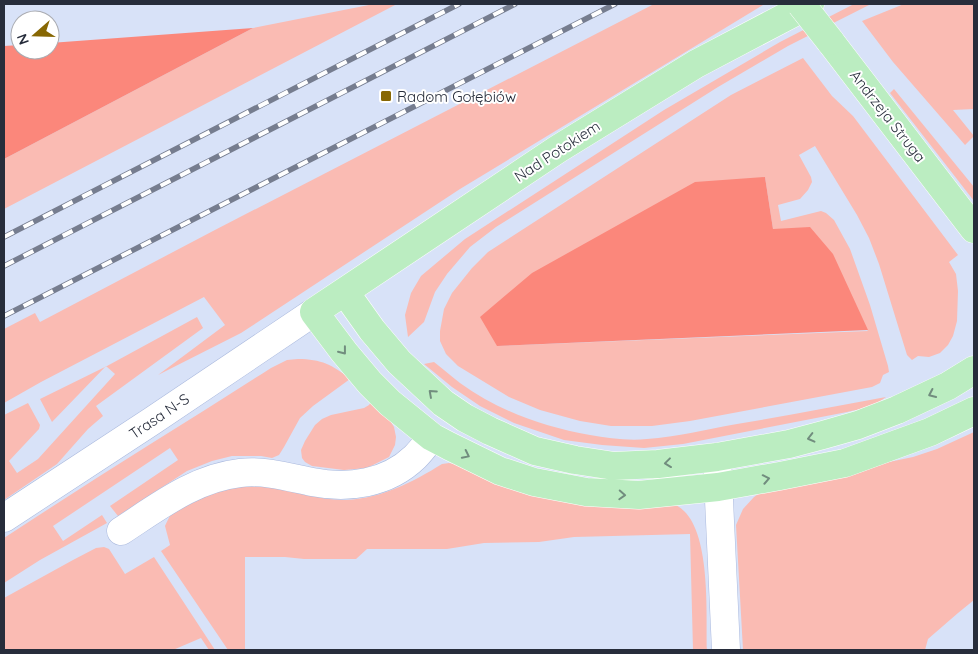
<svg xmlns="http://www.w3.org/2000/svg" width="978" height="654" font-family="Quicksand,sans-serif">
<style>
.green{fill:#fabbb3;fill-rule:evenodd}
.forest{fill:#fb877b}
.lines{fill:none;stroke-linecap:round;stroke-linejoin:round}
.minor-casing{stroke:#abbade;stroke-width:29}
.major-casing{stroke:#fff;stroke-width:29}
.minor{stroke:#fff;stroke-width:28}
.major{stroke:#bbedc1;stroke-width:28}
.rail-casing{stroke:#767d8f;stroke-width:5.5}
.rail{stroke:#fff;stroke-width:4;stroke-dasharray:11;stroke-linecap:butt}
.major-bridge-casing{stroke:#fff;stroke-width:29;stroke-linecap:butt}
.major-bridge{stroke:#bbedc1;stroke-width:28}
.oneway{stroke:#718d7e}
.poi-dot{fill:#876703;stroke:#fff;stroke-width:2}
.labels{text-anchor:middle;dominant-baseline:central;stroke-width:4;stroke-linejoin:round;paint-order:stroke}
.poi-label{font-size:15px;fill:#272d3b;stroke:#fff;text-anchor:start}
.street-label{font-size:15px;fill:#272d3b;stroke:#fff}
</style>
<rect width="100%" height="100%" fill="#d8e2f8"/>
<path class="green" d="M374 4H397L4 209V159L253 28Z
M654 4H762L763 5 460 189 241 333 158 375 225 325 204 297 41 382 4 403V329L35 313 40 322 213 231Z
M854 4H871L788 46 718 87 496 227 470 247 447 274 435 292 424 322 408 337 405 315 411 293 421 276 465 239 664 110 780 42Z
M904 4H974V109L953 110 974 136 965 145 893 62 862 21Z
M803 58 832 96 853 116 958 255 949 262 956 274 958 291 957 321 953 336 948 345 940 353 929 357 918 356 912 360 907 355 879 264 869 238 857 215 815 146 799 155 811 177 812 182 808 190 800 199 778 205 781 221 821 211 826 213 834 220 850 249 870 305 888 366 889 372 883 375 880 383 872 387 690 421 652 426H611L580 421 540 410 509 397 458 366 446 354 440 341V331L444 309 452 293 472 268 488 252 731 95ZM765 177 773 229 868 331 497 346Z
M894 89 974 187V201L890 93Z
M197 317 203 328 96 406 103 416 88 429 57 464 4 500V415L28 403 40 425 39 429 9 461 17 473 38 459 115 374 106 366 52 422 40 399 107 366Z
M298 359C321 359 333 365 350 379L313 406 300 418 284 447 279 455 272 458 261 456H232L212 461 187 471 118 516 110 506 178 460 170 448 53 526 63 541 102 515 107 523 40 560 4 583V538C92 480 182 425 271 368L287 360Z
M434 362C443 369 451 376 460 383 499 411 543 427 590 435 608 438 628 441 647 439 677 437 707 429 737 424 787 416 836 406 886 397 875 406 861 409 847 412L683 444 644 448 602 445 564 440 514 423 480 406 452 387 424 364Z
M371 402 389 419 394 427 396 437 395 445 389 457 367 468 344 470 312 466 305 462 302 458 301 450 305 441 315 425 322 419 331 415 364 408 369 405Z
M974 432V600L958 613 928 639 925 650H743L736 525 743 509 754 497 769 487 913 457 937 449Z
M449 463 667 502C674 504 679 506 684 511 711 537 706 615 707 650H693L690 534 574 537 539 542 484 543 447 549H367L356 559H304L285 557H245V650H228L161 551 170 545 165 526C168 520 171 512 177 507 183 503 194 500 201 497 221 489 243 483 264 486 292 489 319 501 347 500 382 498 413 482 442 464Z
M104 547 109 549 125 574 154 557 215 650H209L201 638 173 650H4V598L73 560 96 548Z"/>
<path class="forest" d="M253 28 4 159V46L20 45V50H50V43Z
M765 177 773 229 810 227 833 254 868 330 497 346 480 317 532 273 695 182Z"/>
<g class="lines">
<g class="minor-casing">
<path id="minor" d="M717 457 726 650
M4 518 152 421 314 312
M121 531C158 507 195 478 240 473 264 470 288 477 312 482 348 489 387 484 415 457 421 451 427 443 432 437"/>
</g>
<g class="major-casing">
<path id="major" d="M810 4 696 64 558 149 314 312 344 352 370 383 390 403 432 437 449 446 500 471 534 482 586 492 639 495 718 487 780 476 845 463 930 432 974 411
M830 41 974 229
M345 292 372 330 399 362 443 403 465 418 490 431 535 451 575 460 614 466 658 464 717 457 789 444 823 435 858 425 897 410 948 386 974 370"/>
</g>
<use href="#minor" class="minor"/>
<use href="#major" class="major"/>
<g class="rail-casing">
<path id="rail" d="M4 237 459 4
M4 266 515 4
M4 316 615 4"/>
</g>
<use href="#rail" class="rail"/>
<g class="major-bridge-casing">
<path id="major-bridge" d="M801 4 830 41"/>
</g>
<use href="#major-bridge" class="major-bridge"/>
</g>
<defs><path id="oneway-chevron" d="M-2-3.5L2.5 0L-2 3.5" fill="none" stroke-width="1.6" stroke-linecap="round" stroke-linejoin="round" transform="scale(1.25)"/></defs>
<g class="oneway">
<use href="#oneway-chevron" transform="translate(343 351) rotate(52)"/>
<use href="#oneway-chevron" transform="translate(432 393) rotate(-138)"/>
<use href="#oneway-chevron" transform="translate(932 394) rotate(155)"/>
<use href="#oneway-chevron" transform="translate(811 438) rotate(166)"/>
<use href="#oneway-chevron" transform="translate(466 455) rotate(26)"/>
<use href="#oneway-chevron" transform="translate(668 463) rotate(173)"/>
<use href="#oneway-chevron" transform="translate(766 479) rotate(-11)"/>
<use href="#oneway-chevron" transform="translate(622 495) rotate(3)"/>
</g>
<rect class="poi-dot" x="380" y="90" width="12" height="12" rx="2.5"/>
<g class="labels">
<g class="poi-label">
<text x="397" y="96">Radom Gołębiów</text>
</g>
<g class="street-label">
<text transform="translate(888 116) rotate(52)">Andrzeja Struga</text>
<text transform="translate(557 151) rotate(-33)">Nad Potokiem</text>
<text transform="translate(159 416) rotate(-34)">Trasa N-S</text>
</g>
</g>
<rect width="978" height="654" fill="none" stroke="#272d3b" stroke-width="10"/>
<g transform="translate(35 35) rotate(250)"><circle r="24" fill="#ffffff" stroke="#a9abb1"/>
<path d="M0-4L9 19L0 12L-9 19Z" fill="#876703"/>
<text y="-8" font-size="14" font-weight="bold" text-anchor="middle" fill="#272d3b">N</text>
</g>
</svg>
